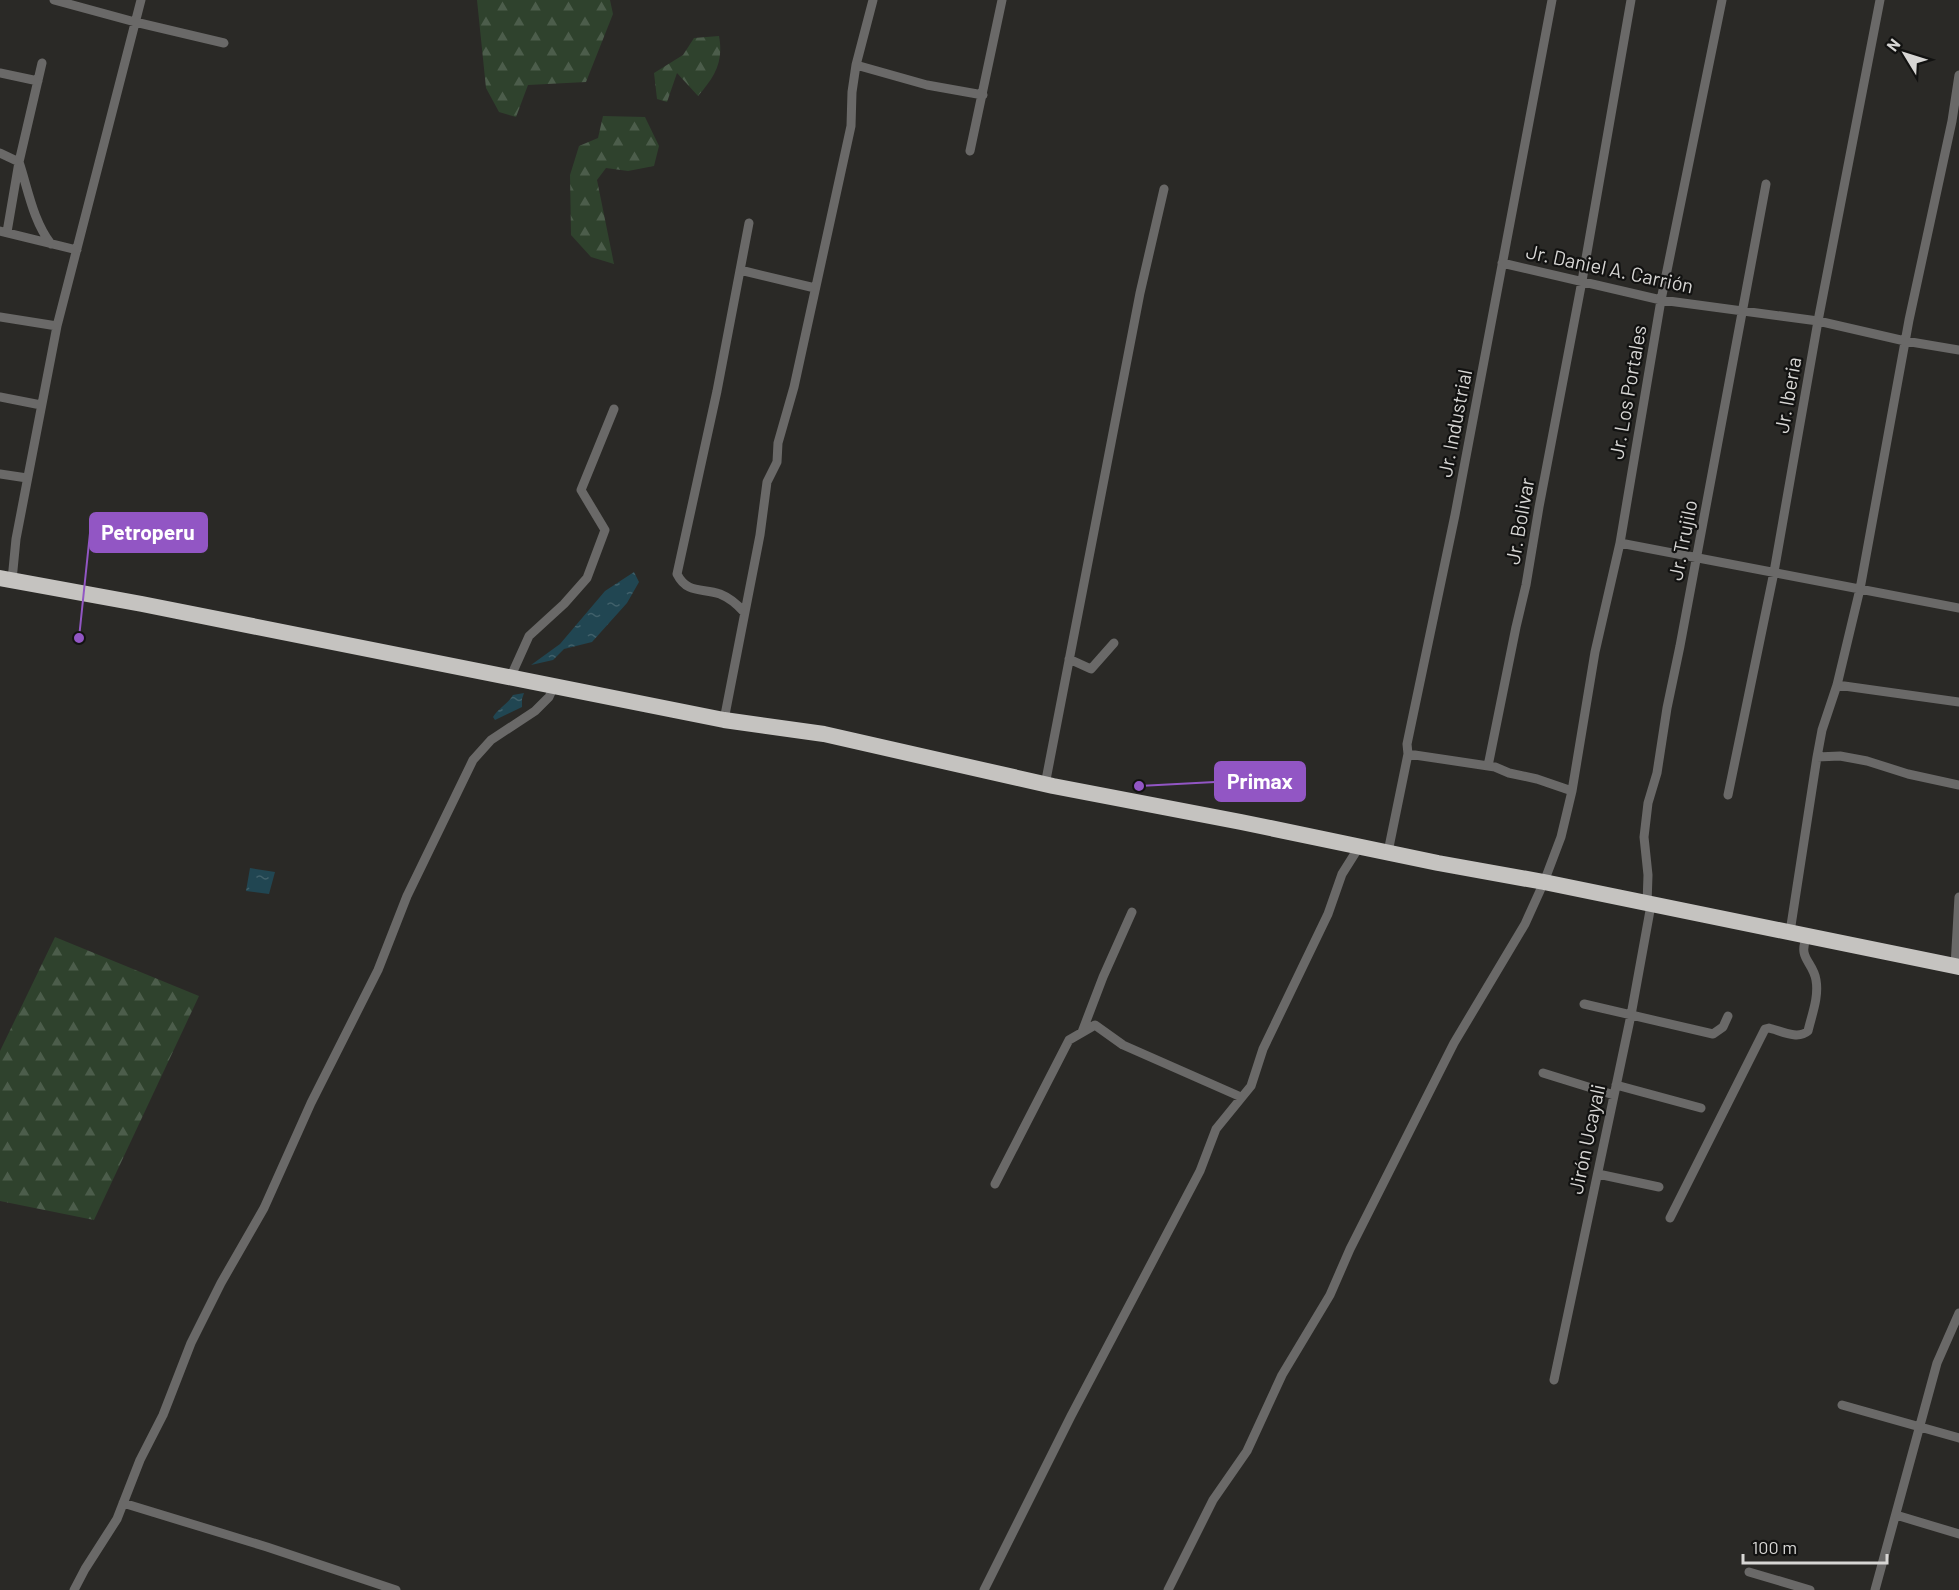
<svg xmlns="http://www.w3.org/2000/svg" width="1959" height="1590" font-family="Barlow,sans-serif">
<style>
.forest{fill:url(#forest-firs)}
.water{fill:url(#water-ripples)}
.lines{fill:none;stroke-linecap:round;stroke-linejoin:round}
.street{stroke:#6a6968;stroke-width:9}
.highway{stroke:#c5c3c0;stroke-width:16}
.labels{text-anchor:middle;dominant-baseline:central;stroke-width:4.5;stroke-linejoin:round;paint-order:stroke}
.street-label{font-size:20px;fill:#d7d6d4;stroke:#121211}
.leader{fill:none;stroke:#9256c4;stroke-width:2}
.callout-dot{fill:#9256c4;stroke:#121211;stroke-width:2}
.callout{fill:#9256c4;stroke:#9256c4;stroke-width:2}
.callout-label{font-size:21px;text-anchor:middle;font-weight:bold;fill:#fff}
</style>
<defs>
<pattern id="forest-firs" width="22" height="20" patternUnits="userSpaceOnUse" patternTransform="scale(1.5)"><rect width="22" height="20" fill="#2f422d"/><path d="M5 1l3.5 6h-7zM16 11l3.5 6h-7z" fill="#4c5d4b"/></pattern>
<pattern id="water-ripples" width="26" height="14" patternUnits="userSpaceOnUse" patternTransform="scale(1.5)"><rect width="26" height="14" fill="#214652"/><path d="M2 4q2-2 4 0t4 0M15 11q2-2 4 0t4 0" fill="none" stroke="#40606a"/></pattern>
</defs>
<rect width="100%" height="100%" fill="#2a2926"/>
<path class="forest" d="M477 0H610L613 14 586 82 528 85 516 117 499 112 486 88Z
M719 36C724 63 714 77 698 96L677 73 667 102 657 99 654 73 683 55 694 38Z
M603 116 645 117 659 146 654 166 628 171 606 168 597 180 614 264 591 257 571 235 570 175 579 146 598 138Z
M55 937 199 996 94 1220 0 1201V1051Z"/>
<path class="water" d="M634 572 639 582 627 603 592 642 564 649 553 660 531 665 560 644 605 591Z
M524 693 522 699V707L495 720 493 717C499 708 508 704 513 695Z
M250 868 275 872 269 894 246 891Z"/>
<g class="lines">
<path class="street" d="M54 0 135 22 224 43
M856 65 873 0
M0 73 38 81
M970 151 1002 0
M0 153 19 162C28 189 33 221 51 244
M0 231 77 250
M7 232 19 162 42 63
M1502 263 1661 300 1818 321 1905 341 1959 350
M740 270 815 288
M0 317 57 326
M0 397 41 405
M0 474 27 478
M1620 543 1959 608
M12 580 16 539 57 326 141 0
M744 612C737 604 730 598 720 594 702 588 687 594 677 574L717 391 749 223
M1069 659 1091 669 1114 643
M511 676 529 636 564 604 587 578 605 530 581 490 614 409
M1837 685 1959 702
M724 720 760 535 767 482 777 462 778 443 794 387 851 126 852 92 856 65 927 85 983 95
M1408 754 1495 767 1509 773 1537 779 1572 791
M1817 757 1840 756 1867 761 1908 774 1959 785
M1488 766 1516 627 1526 585 1539 507 1582 281 1631 0
M1045 785 1140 293 1164 189
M1728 795 1774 572 1818 321 1880 0
M1388 852 1408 754 1407 744 1455 515 1552 0
M1647 904 1648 875 1644 837 1648 803 1657 773 1667 708 1680 646 1766 184
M1790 932 1817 757 1822 730 1837 685 1860 589 1909 320 1952 121 1959 75
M1955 966 1959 897
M1584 1004 1713 1034 1723 1027 1728 1016
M1082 1032 1103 977 1132 912
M1543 1073 1614 1095
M1616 1085 1701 1108
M1598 1174 1659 1187
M995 1184 1069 1040 1095 1025 1123 1045 1241 1097
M1670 1218 1765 1029 1769 1028C1781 1031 1798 1040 1808 1031 1812 1014 1819 997 1816 980 1813 961 1797 959 1807 936
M1554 1380 1631 1015 1651 905
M1842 1405 1959 1438
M123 1503 267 1547 396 1590
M1896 1515 1959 1534
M1749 1572 1810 1590
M74 1590 85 1569 117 1519 140 1460 163 1415 191 1343 221 1283 264 1208 311 1103 378 970 407 896 473 760 491 740 535 711 549 697 554 686
M984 1590 1071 1416 1200 1171 1216 1129 1251 1086 1263 1049 1328 914 1342 874 1359 847
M1168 1590 1213 1500 1247 1451 1282 1375 1330 1295 1350 1249 1454 1043 1525 924 1544 882 1561 837 1572 791 1595 652 1620 543 1661 300 1722 0
M1875 1590 1937 1363 1959 1313"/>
<path class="highway" d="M0 578 142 604 724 720 824 734 1053 786 1241 822 1438 863 1544 882 1959 967"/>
</g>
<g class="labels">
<g class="street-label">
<text transform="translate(1610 268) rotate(12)">Jr. Daniel A. Carrión</text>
<text transform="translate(1627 392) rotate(-80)">Jr. Los Portales</text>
<text transform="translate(1787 395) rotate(-80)">Jr. Iberia</text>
<text transform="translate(1454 423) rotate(-79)">Jr. Industrial</text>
<text transform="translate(1519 521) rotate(-80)">Jr. Bolivar</text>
<text transform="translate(1682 540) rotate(-79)">Jr. Trujilo</text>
<text transform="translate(1586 1139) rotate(-78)">Jirón Ucayali</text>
</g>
</g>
<path class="leader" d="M79 638L90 533M1139 786L1215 782"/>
<g class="callout-dot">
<circle cx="79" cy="638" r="6"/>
<circle cx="1139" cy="786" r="6"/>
</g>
<g class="callout">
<rect x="90" y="513" width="117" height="39" rx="6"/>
<rect x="1215" y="762" width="90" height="39" rx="6"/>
</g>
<g class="callout-label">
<text x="148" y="540">Petroperu</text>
<text x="1260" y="789">Primax</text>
</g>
<g transform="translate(1905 54) rotate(308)" stroke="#121211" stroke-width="4.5" paint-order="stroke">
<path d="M0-4.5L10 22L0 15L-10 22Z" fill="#d7d6d4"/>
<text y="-9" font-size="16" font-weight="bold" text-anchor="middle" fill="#d7d6d4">N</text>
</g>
<path d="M1743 1554v9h144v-9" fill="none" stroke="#d7d6d4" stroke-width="3"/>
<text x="1752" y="1554" font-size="18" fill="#d7d6d4" stroke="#121211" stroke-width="4.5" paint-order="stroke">100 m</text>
</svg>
